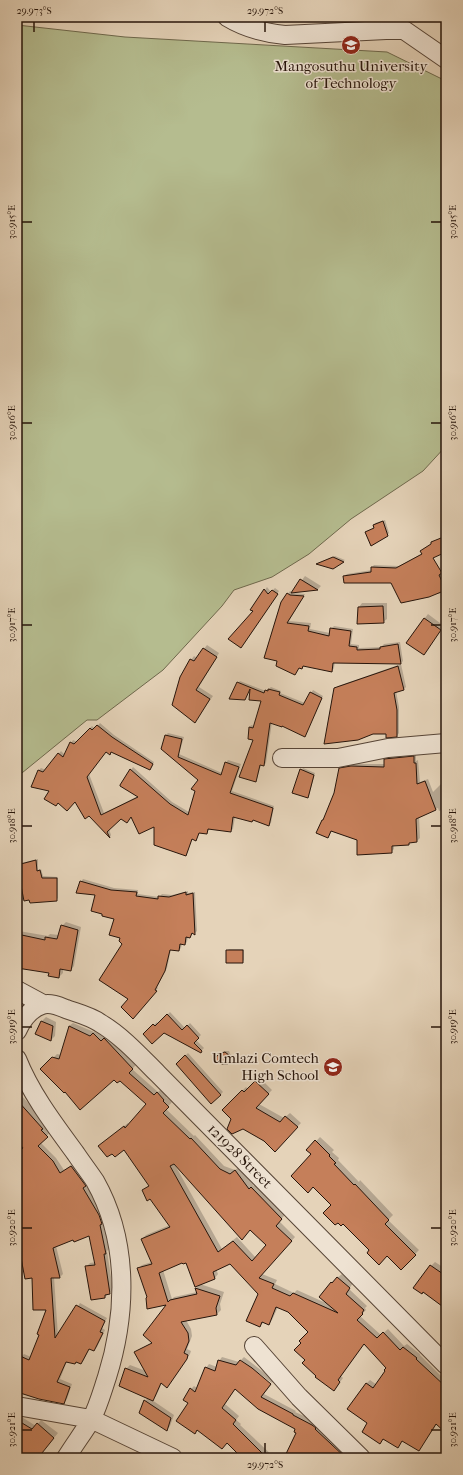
<svg xmlns="http://www.w3.org/2000/svg" width="463" height="1475" font-family="'IM FELL French Canon',serif">
<style>
.green{fill:#b5bc8f;stroke:#6e684c}
.shadow{fill:#0003;fill-rule:evenodd}
.building{fill:#c57f5a;stroke:#26140a;fill-rule:evenodd}
.lines{fill:none;stroke-linecap:round;stroke-linejoin:round}
.minor-casing{stroke:#564436;stroke-width:20}
.minor{stroke:#eee2d2;stroke-width:18}
.ticks{fill:none;stroke:#26140a;stroke-width:1.5}
.labels{text-anchor:middle;dominant-baseline:central;stroke-width:3;stroke-linejoin:round;paint-order:stroke}
.poi-label{font-size:15px;fill:#26140a;stroke:#eee2d2}
.street-label{font-size:15px;fill:#26140a;stroke:#eee2d2}
.neatline{fill:none;stroke:#26140a;stroke-width:1.5}
.ticks-label{font-size:10px;text-anchor:middle;fill:#26140a}
</style>
<rect width="100%" height="100%" fill="#e5d3b9"/>
<filter id="stains"><feTurbulence type="fractalNoise" baseFrequency=".005" numOctaves="4"/><feColorMatrix values="0 0 0 0 .2 0 0 0 0 .09 0 0 0 0 .02 0 0 0 .5 -.17"/></filter>
<radialGradient id="worn" r=".72"><stop offset=".6" stop-color="#630" stop-opacity="0"/><stop offset="1" stop-color="#630" stop-opacity=".3"/></radialGradient>
<path class="green" d="M17 25 125 37 387 52 446 81V446L423 471 351 519 309 554 272 577 234 590 222 606 163 670 97 720H87L17 777Z"/>
<path class="shadow" d="M437 17H446V29L443 26Z
M385 520 389 533 387 535 368 531 374 528V525L375 523Z
M439 539 446 541V547L408 579 440 570 446 584V592L401 602 392 582 344 576 347 574 372 570V567L374 565 399 566 423 553 421 551 423 549Z
M335 556 345 560 333 568 318 563Z
M305 576 321 586 318 589 293 592Z
M267 587 271 592 275 588 279 591 244 644 254 611 252 609Z
M290 591 293 593 305 594 289 621 311 623 310 629 330 633 331 629 334 626 353 629 351 644 359 645V648L381 647 384 644 400 642 403 661 401 663 335 662 334 668 332 671 304 665 302 668 277 666 288 594Z
M362 603H387V619L383 622 359 607Z
M428 614 444 626 427 650 407 642Z
M207 645 219 653 199 687 213 696 195 721 191 660 194 656 197 658Z
M401 664 406 687 404 689 396 691 399 707V733L397 736 387 733 335 689 338 686Z
M240 681 266 691 271 687 281 691 280 693 305 703 313 690 323 696 304 736 283 725 272 722 266 763 264 765H261L257 779 255 781 254 739 250 727 251 725 254 726 263 700H250L251 688 244 699 238 683Z
M100 723 114 735 154 762 152 767 112 752 109 754 106 751 89 774 104 813 138 796 121 785 133 767 172 802 189 812 199 780 162 748 166 735 168 733 184 737 179 754 222 773 226 763 228 760 241 764 232 791 274 806 271 823 269 825 254 819 235 817 233 829 230 831 210 828 207 833 200 832 196 840 193 834 186 855 155 826 132 815 121 818 109 829 111 835 110 837 76 800 51 791 33 786 39 770 41 768 46 770 61 751 65 755 73 740 77 742 92 726 95 729Z
M416 754V761L418 760 420 782 428 779 433 792 446 779V808L439 811 438 808 419 817 420 838 417 841H411L409 844H394V849L391 852 332 831 328 837 326 817 335 793 340 769 343 766 355 764H385V760L388 757Z
M446 756V769L442 763Z
M303 768 315 773 309 796 308 797 293 793Z
M38 859V870L41 869 43 876 58 877V898L56 900 30 899 17 901V864Z
M83 879 114 888 138 890V894L159 897 162 894 172 895 188 891V893L195 892 197 931 195 933H193L189 937H188L187 942 185 944H182L181 948 179 950 171 949 167 968 157 987 158 988 135 1015 130 999 124 943 115 918 96 894 81 882Z
M66 922 81 927 74 966 71 970 63 969V973L59 977 50 972 17 967V933L19 931 48 936 50 934 59 935 62 926Z
M229 949H244V960L242 962 227 951Z
M170 1012 185 1028 190 1023 201 1035 196 1040 204 1048 200 1052 164 1032 144 1034 157 1022 158 1024Z
M46 1017 56 1022 55 1036 51 1040 36 1033 42 1021Z
M73 1023 94 1032 97 1029 108 1035 136 1065 132 1069 158 1092 161 1089 168 1095 166 1097 172 1102 166 1109 194 1136 195 1135 224 1166 235 1170 239 1167 254 1186 255 1184 285 1215 279 1221 295 1237 262 1274 277 1280 275 1284 294 1293 297 1290 326 1303 320 1297 332 1282 342 1274 353 1283 349 1289 367 1306 365 1308 366 1310 360 1316 381 1335 388 1329 404 1346 407 1344 420 1354V1355L446 1381V1432L437 1424 419 1450 403 1440 398 1447 384 1438 380 1443 368 1422 366 1384 370 1380 377 1385 388 1368 364 1343 341 1376 343 1378 334 1390 306 1360 302 1343 309 1332 288 1311 278 1307 272 1320 269 1323 264 1322 260 1326 259 1294 230 1263 216 1269 218 1274 215 1278 187 1262 182 1261 163 1270 172 1299 174 1297 197 1292 196 1288 200 1284 224 1292 220 1304 221 1310 217 1314 186 1320 191 1329 192 1336 187 1349 191 1351 190 1354 170 1383H162L156 1396 152 1400 174 1415 170 1426 167 1430 145 1401 148 1398 126 1369 130 1365 146 1371 136 1353 140 1349 153 1342 168 1304 148 1297 138 1269 142 1265 152 1262 142 1239 146 1235 170 1225 150 1198 143 1190 149 1185 125 1149 104 1142 128 1123 129 1125 148 1104 120 1080 114 1078 65 1090 42 1069 57 1054 62 1055 69 1026ZM175 1165 251 1228 267 1245 256 1258 237 1237 222 1249Z
M225 1051H229L231 1056 229 1061 216 1058Z
M188 1053 223 1092 220 1095 177 1064Z
M260 1078 272 1090 259 1104 284 1118 290 1113 301 1123 275 1150 265 1141 232 1119 223 1110 246 1087 248 1089Z
M17 1085 23 1093 21 1095 53 1130 44 1138 17 1117Z
M17 1137 40 1142 56 1158 64 1170 75 1163 88 1182 86 1185 102 1212 109 1249 107 1251 113 1290 105 1297 87 1266 90 1263 96 1262 90 1234 74 1239 56 1246 63 1274 60 1277H54L58 1336 80 1303 107 1318 102 1328 105 1330 97 1347 94 1350 90 1348 84 1360 81 1363 76 1361H67L60 1379 72 1384 67 1399 64 1403 17 1391V1366L21 1357 24 1354 31 1357 40 1334 47 1308 22 1256 17 1257Z
M320 1137 334 1150 332 1152 339 1158 338 1160 359 1182 360 1180 393 1215 388 1220 419 1250 401 1269 387 1255 371 1250 343 1223 333 1205 312 1154 308 1150Z
M435 1262 446 1269V1308L431 1266Z
M222 1357 239 1362 240 1361 271 1385 264 1394 296 1411 295 1412 316 1421 345 1450 342 1453 347 1458H286L298 1433 296 1429 236 1388 225 1404 239 1416 236 1420 241 1424 240 1425 275 1458H247L227 1442 198 1430 195 1433 189 1402 191 1389 194 1386 197 1388 206 1368 209 1364 217 1367 219 1361Z
M244 1357 274 1380 272 1383 241 1360Z
M17 1414 36 1426 41 1420 58 1433 37 1458H17Z"/>
<path class="building" d="M383 521 388 536 371 546 365 532 374 528 373 525Z
M446 536V552L433 558 442 573 439 575 446 590 429 597 401 603 391 583H344L343 576 371 572V567L396 568 422 554 420 551 431 544V542Z
M333 557 344 562 333 569 316 564Z
M300 579 318 590 291 593Z
M264 589 268 594 272 590 278 594 241 648 228 639 253 611 250 610Z
M287 593 290 595 304 596 287 623 309 626 308 631 329 636 330 628 351 631 349 646 357 647V650L380 649V647L398 644 401 664 333 663 332 672 303 666 302 669 299 668 295 675 276 666 277 661 264 658 281 602Z
M383 606 384 623 357 624 358 607Z
M424 618 441 630 424 655 406 643Z
M203 648 217 657 196 690 210 699 195 723 172 705 180 677 190 659 194 661Z
M398 666 404 690 394 693 397 710V737L386 738V734H373L358 740 324 744 334 688Z
M237 682 264 693 265 690 268 691V689L280 692 279 695 303 705 310 692 322 698 305 737 282 726V727L270 723 264 766 260 765 256 782 239 777 253 740 248 739 249 727 253 728 261 701 249 700 250 689 245 700 229 699Z
M97 725 112 737 153 764 150 770 111 752 110 755 106 752 87 777 101 815 138 797 120 786V785L130 769 170 804 188 815 195 791 191 789 198 780 161 749 165 735 182 739 178 757 221 775 225 762 239 767 230 793 273 808 269 826 253 820 252 822 233 817 231 832 208 829 207 834 199 833 196 841 192 839 186 856 154 845V827L139 834 131 817 127 823 121 819 107 832 110 838 89 816 85 819 75 802 67 811 58 803 56 806 44 799 49 791 31 787 38 770 43 772 58 753 63 757 70 742 74 744 90 728 92 730Z
M414 756V763H416L417 784 425 781 436 810 416 819 417 842 409 843V845L392 846V853L357 855V840L331 831 328 838 316 833 322 820H323L334 793 339 768 351 766 384 767V759Z
M300 769 314 775 308 798 292 793Z
M36 860 37 871 40 870 42 878H57V901L30 903 29 900 24 901 17 865Z
M80 881 111 890 137 892 136 896 158 899V896L169 897 186 892V895L193 893 195 935 192 933 190 938 186 937 185 945 180 944 179 951 170 950 165 971 155 990 157 991 133 1019 121 1007 128 999 99 980 122 944 119 941 120 938 109 935 114 919 102 916V914L91 911 95 895 76 893Z
M61 925 78 930 71 971 60 969 59 978 48 976 49 973 17 968V934L45 940V937L57 939Z
M226 950H243V963H226Z
M167 1014 182 1030 187 1025 199 1038 194 1043 202 1051 201 1053 164 1033 152 1044 143 1034 153 1024 155 1026Z
M41 1021 53 1026 51 1041 35 1034Z
M69 1026 90 1036 93 1033 101 1041 104 1038 133 1069 129 1073 154 1095 157 1092 164 1100 163 1101 169 1107 163 1113 190 1139 191 1138 220 1169 230 1174 235 1170 249 1189 251 1187 282 1219 276 1226 292 1241 259 1278 274 1284 272 1288 290 1296 293 1293 338 1313 319 1297 331 1282 332 1283 337 1277 350 1288 346 1294 364 1310 362 1313 363 1314 357 1320 377 1338 383 1332 400 1350 403 1347 417 1358 416 1359 446 1387V1433L436 1424 419 1451 402 1441 398 1448 383 1439 380 1444 362 1432 367 1423 347 1409 366 1383 373 1388 385 1371 384 1370 386 1368 364 1344 338 1380 340 1382 334 1391 315 1377 316 1376 302 1363 305 1360 294 1350 301 1343 299 1341 308 1332 288 1312 276 1307 269 1325 262 1322 260 1327 246 1321 258 1294 230 1264 213 1272 215 1279 195 1287 186 1263 183 1264 182 1263 159 1273 168 1302 170 1300 197 1294 195 1288 220 1296 216 1308 217 1315 181 1322 188 1333 189 1341 184 1353 188 1355 187 1359 167 1388 161 1383 153 1401 119 1386 125 1368 148 1377 134 1352 152 1343 143 1335 166 1305 147 1309 146 1298 147 1297 137 1268 152 1264 141 1239 170 1227 150 1199 147 1201 142 1190 149 1186 124 1150 115 1157 112 1154 107 1157 98 1146 124 1126 125 1128 146 1104 120 1081 117 1083 114 1080 80 1110 65 1092 64 1093 40 1069 52 1057 59 1059ZM174 1164 242 1240 250 1230 266 1245 252 1261 233 1241 218 1252 170 1166Z
M225 1052 230 1056V1060L228 1064H222L213 1059 221 1053Z
M185 1055 221 1095 211 1104 176 1064Z
M255 1081 269 1094 256 1108 280 1122 285 1116 298 1127 275 1152 264 1141 243 1129 232 1134 227 1129 231 1119 222 1110 242 1090 244 1092Z
M17 1100 43 1129 41 1130 48 1137 38 1146 53 1161 60 1173 71 1166 86 1186 83 1188 99 1215 102 1224 100 1225 106 1254H104L110 1294 105 1295V1298L91 1300 85 1266 95 1265 89 1236 74 1242 73 1240 53 1248 60 1278H51L55 1338 76 1305 105 1321 100 1332 103 1333 94 1351 89 1349 81 1364 76 1362 75 1364 66 1362 57 1382 70 1387 64 1404 39 1399 17 1392V1364L20 1356 29 1360 39 1335 37 1334 46 1310H33L32 1278 25 1279 21 1258 17 1260V1154L23 1148 17 1141Z
M315 1140 330 1155 329 1156 336 1163 334 1164 354 1185 355 1184 389 1220 385 1224 416 1255 401 1270 387 1256 379 1265 367 1253 369 1250 343 1224 341 1226 338 1223 335 1225 323 1213 331 1205 313 1187 308 1193 291 1176 311 1154 306 1150Z
M430 1265 446 1276V1309L423 1292 422 1294 413 1288Z
M218 1360 236 1365 240 1360 252 1368 271 1384 261 1397 293 1414V1415L312 1425 316 1428 315 1429 346 1458H284L296 1433 294 1432 295 1429 258 1409 235 1389 222 1408 236 1420 233 1424 267 1458H242L227 1443 222 1449 197 1430 195 1434 176 1421 188 1403 183 1400 190 1388 195 1392 205 1367 215 1371Z
M144 1400 171 1418 167 1431 139 1413Z
M17 1420 32 1429 37 1423 54 1438 38 1458H17Z"/>
<g class="lines">
<g class="minor-casing">
<path id="minor" d="M227 17C245 28 264 33 285 35L386 30H404L446 59
M282 758H338L388 748 446 743
M17 990 43 1004
M17 1031C22 1020 30 1009 42 1005 49 1002 59 1006 66 1009 77 1013 90 1016 100 1023 122 1036 140 1056 158 1074L446 1365
M17 1059C31 1094 54 1124 76 1154 82 1163 89 1172 95 1181 129 1241 127 1313 107 1377 102 1392 98 1407 91 1420 83 1433 74 1445 66 1458
M254 1346 299 1397 361 1458
M17 1406 91 1419 173 1458"/>
</g>
<use href="#minor" class="minor"/>
</g>
<path class="ticks" d="M34 22V32M265 22V32M22 222H32M431 222H441M22 423H32M431 423H441M22 625H32M431 625H441M22 826H32M431 826H441M22 1027H32M431 1027H441M22 1228H32M431 1228H441M22 1430H32M431 1430H441M265 1443V1453"/>
<defs>
<g id="university-disc" transform="scale(1)"><circle r="9.5" fill="#8f2418" stroke="#eee2d2"/><path d="M0-5L7-2L0 1L-7-2ZM-4 1L0 2.5L4 1V4Q0 6-4 4Z" fill="#fff"/></g>
<g id="school-disc" transform="scale(1)"><circle r="9.5" fill="#8f2418" stroke="#eee2d2"/><path d="M0-5L7-2L0 1L-7-2ZM-4 1L0 2.5L4 1V4Q0 6-4 4Z" fill="#fff"/></g>
</defs>
<g fill-rule="evenodd">
<use href="#university-disc" x="351" y="45"/>
<use href="#school-disc" x="333" y="1067"/>
</g>
<g class="labels">
<g class="poi-label">
<text x="351" y="66">Mangosuthu University<tspan x="351" dy="17">of Technology</tspan></text>
<text x="319" y="1058" text-anchor="end">Umlazi Comtech<tspan x="319" dy="17">High School</tspan></text>
</g>
<g class="street-label">
<text transform="translate(240 1156) rotate(45)">121928 Street</text>
</g>
</g>
<rect width="463" height="1475" fill="none" stroke="#e5d3b9" stroke-width="44"/>
<rect x="22" y="22" width="419" height="1431" class="neatline"/>
<g class="ticks-label">
<text x="34" y="14">29.973°S</text>
<text x="265" y="14">29.972°S</text>
<text transform="translate(452 222) rotate(-90)" y="4">30.915°E</text>
<text transform="translate(11 222) rotate(-90)" y="4">30.915°E</text>
<text transform="translate(11 423) rotate(-90)" y="4">30.916°E</text>
<text transform="translate(452 423) rotate(-90)" y="4">30.916°E</text>
<text transform="translate(452 625) rotate(-90)" y="4">30.917°E</text>
<text transform="translate(11 625) rotate(-90)" y="4">30.917°E</text>
<text transform="translate(452 826) rotate(-90)" y="4">30.918°E</text>
<text transform="translate(11 826) rotate(-90)" y="4">30.918°E</text>
<text transform="translate(452 1027) rotate(-90)" y="4">30.919°E</text>
<text transform="translate(11 1027) rotate(-90)" y="4">30.919°E</text>
<text transform="translate(11 1228) rotate(-90)" y="4">30.920°E</text>
<text transform="translate(452 1228) rotate(-90)" y="4">30.920°E</text>
<text transform="translate(452 1430) rotate(-90)" y="4">30.921°E</text>
<text transform="translate(11 1430) rotate(-90)" y="4">30.921°E</text>
<text x="265" y="1468">29.972°S</text>
</g>
<rect width="100%" height="100%" filter="url(#stains)"/>
<rect width="100%" height="100%" fill="url(#worn)"/>
</svg>
